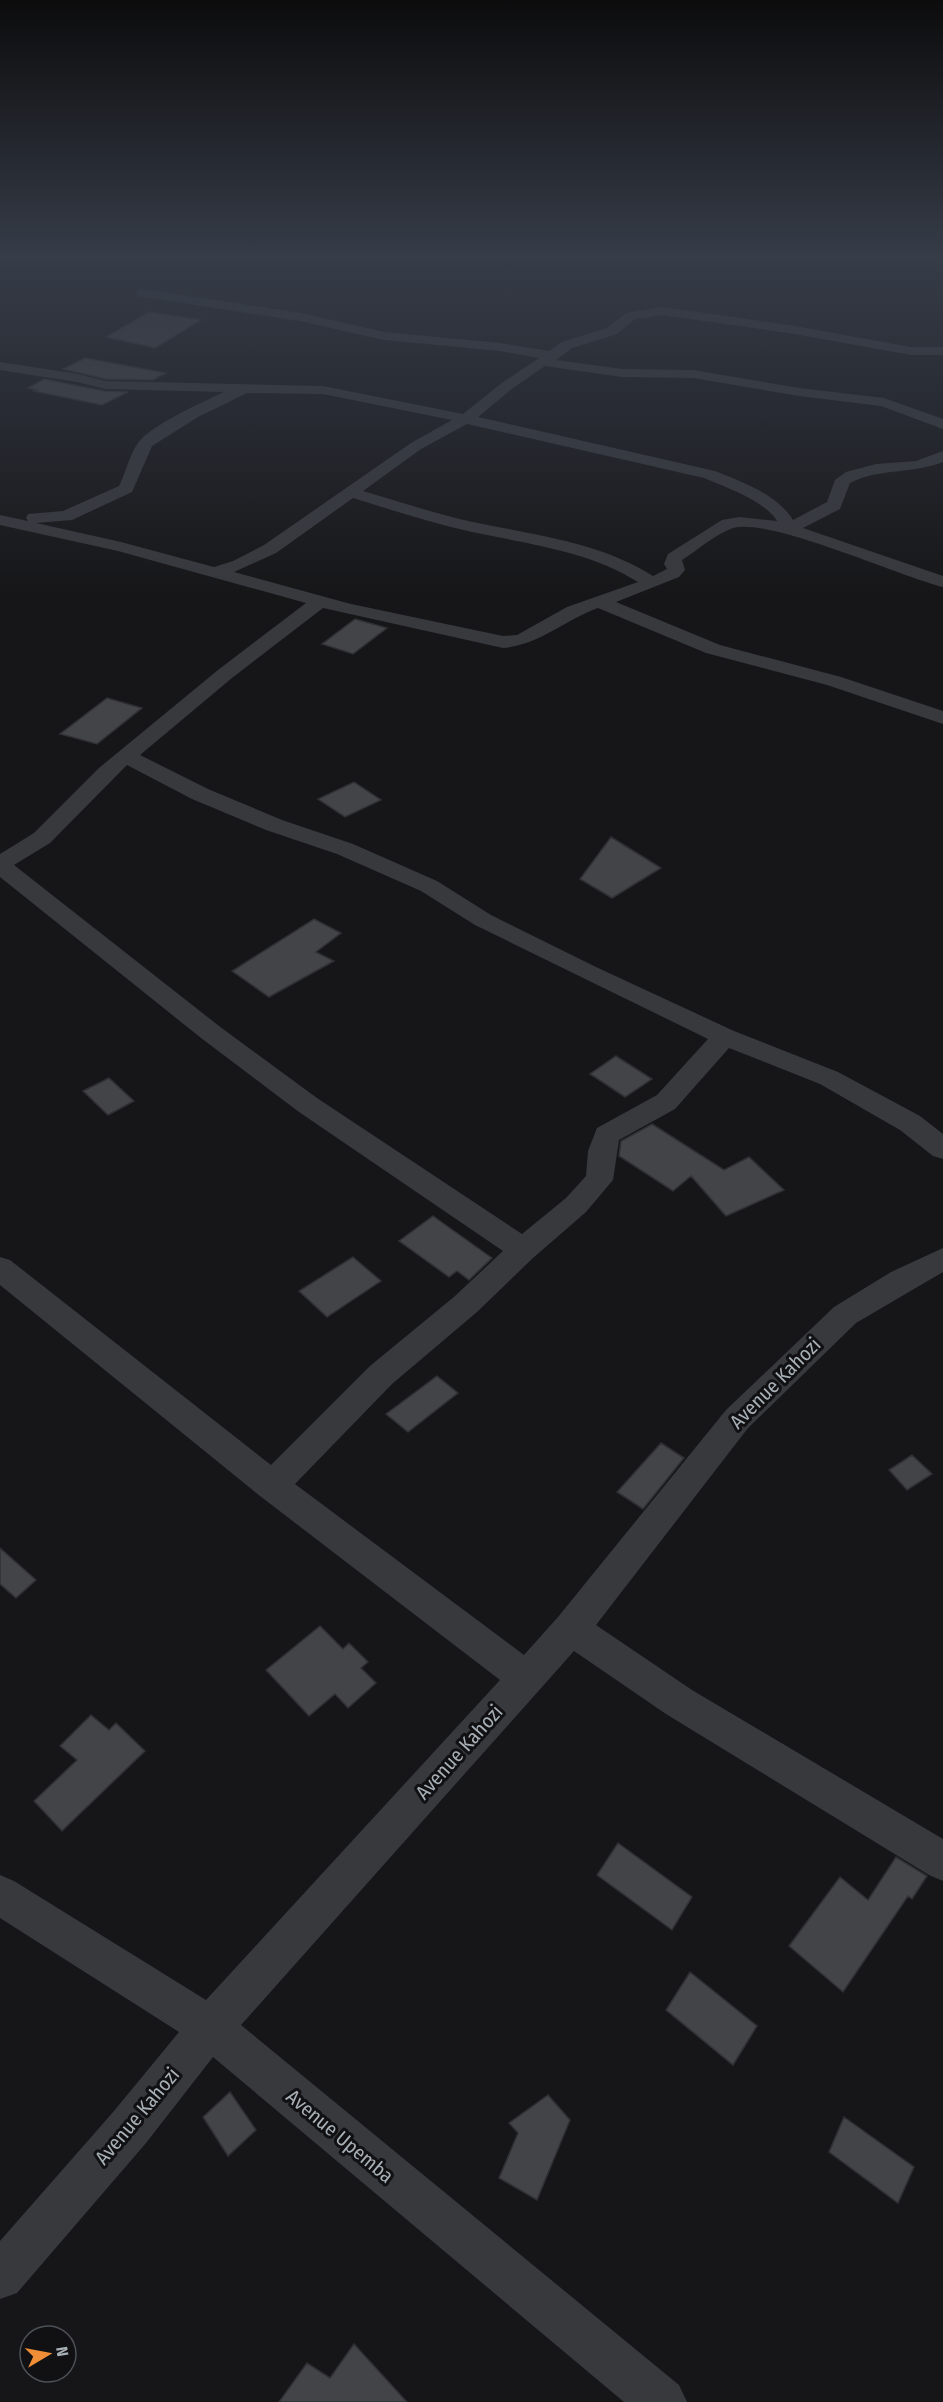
<svg xmlns="http://www.w3.org/2000/svg" width="943" height="2402" font-family="'Fira Sans Condensed',sans-serif">
<style>
.building{fill:#424448;stroke:#303034;stroke-width:1.5}
.lines{fill:none;stroke-linecap:round;stroke-linejoin:round}
.street{fill:#37393d;fill-rule:evenodd}
.labels{text-anchor:middle;dominant-baseline:central;stroke-width:6;stroke-linejoin:round;paint-order:stroke}
.near-street-label{font-size:20px;fill:#a8b0b7;stroke:#111113}
</style>
<rect width="100%" height="100%" fill="#161618"/>
<path class="building" d="M149 312 201 320 155 348 106 337Z
M85 358 166 373 153 380 105 379 63 369Z
M44 379 104 391 128 392 102 405 34 391 37 390 28 388Z
M355 619 387 628 353 654 322 644Z
M107 698 142 708 97 744 60 734Z
M354 782 381 800 345 817 318 799Z
M611 837 661 868 612 898 580 879Z
M314 919 341 933 316 952 334 961 269 997 232 971Z
M616 1056 652 1079 625 1097 590 1074Z
M109 1078 134 1101 108 1115 83 1091Z
M652 1124 724 1170 749 1157 784 1190 726 1216 691 1176 673 1191 619 1156 621 1141Z
M433 1216 492 1258 469 1280 457 1271 449 1277 399 1241Z
M353 1257 381 1281 327 1317 299 1291Z
M437 1376 458 1393 408 1432 386 1414Z
M661 1443 684 1458 643 1509 617 1492Z
M912 1455 932 1474 907 1490 889 1470Z
M0 1548 36 1580 16 1598 0 1584Z
M320 1626 343 1649 349 1643 368 1662 361 1668 376 1683 348 1708 335 1694 309 1716 266 1670Z
M91 1715 109 1730 116 1723 145 1751 62 1831 34 1801 77 1760 60 1746Z
M618 1843 692 1897 672 1930 597 1875Z
M896 1857 927 1876 912 1899 908 1896 843 1992 789 1946 840 1877 868 1900Z
M690 1972 757 2026 733 2065 666 2010Z
M230 2092 256 2130 228 2156 203 2117Z
M548 2095 570 2120 537 2200 499 2178 518 2133 509 2123Z
M844 2117 914 2167 898 2203 829 2152Z
M354 2344 407 2402H279L307 2363 330 2378Z"/>
<g class="lines">
<path class="street" d="M142 289 301 313 384 332 500 343 549 351 562 342 607 328 626 313 662 307 789 325 911 347H943V355H911L789 333 662 315 635 319 617 334 572 348 556 360 622 369 693 370 799 388 884 398 943 419V429L881 406 799 396 693 378 622 377 545 366 513 388 478 417 715 471C742 482 777 494 793 520L827 502 835 480 846 472 876 464 916 461 943 451V462C913 474 879 468 850 483L840 509 803 528 943 576V587C899 576 769 517 733 528 715 534 698 550 682 560L685 570 679 577 616 602 720 645 841 677 943 711V724L827 685 706 653 598 608C565 620 539 645 503 648L323 608 232 678 140 755 208 789 282 820 353 844 437 881 491 915 596 967 734 1031 838 1072 920 1116 943 1134V1159L933 1156 900 1130 820 1084 729 1048 675 1109 619 1140 613 1180 586 1212 533 1258 477 1312 392 1384 295 1484 524 1655 558 1617 726 1410 834 1307 891 1272 943 1248V1272L856 1323 748 1428 596 1625 692 1690 943 1839V1881L929 1875 666 1714 574 1651 241 2025 679 2385 687 2402H624L213 2057 146 2143 17 2293 0 2299V2241L114 2111 179 2032 0 1918V1875L14 1881 206 2000 500 1680 260 1496 0 1285V1257L10 1260 271 1465 370 1366 455 1296 503 1251 299 1112 201 1038 0 877V854L34 833 99 768 218 670 306 603 118 551 0 525V515L28 521 26 518 28 514 63 511 119 486C126 472 129 456 138 443 151 425 203 402 224 392L105 389 77 382 0 370V362L78 374 105 381 323 386 463 414 503 382 539 358 500 351 384 340 300 321 137 296 136 293 137 290ZM247 393 323 394 452 420 411 443 264 545 233 561 214 567 121 542 36 523 72 520 132 492 152 446 198 417ZM467 424 704 478C726 487 765 501 777 521L739 517 722 520 668 554 664 564 667 569 653 576C600 542 534 535 473 522 436 514 400 502 363 491L421 449ZM353 498C392 510 431 523 472 532 528 544 589 551 638 582L567 607 517 635 503 636 351 604 234 572 276 553ZM127 765 192 799 266 830 337 854 421 891 475 925 708 1039 657 1095 597 1128 588 1151 586 1176 566 1198 522 1234 317 1098 219 1026 14 865 50 843Z"/>
</g>
<linearGradient id="sky" x2="0" y2="1"><stop stop-color="#0c0c0d"/><stop offset="0.43" stop-color="#363c48"/><stop offset="1" stop-color="#363c48" stop-opacity="0"/></linearGradient>
<rect width="943" height="596" fill="url(#sky)"/>
<g class="labels">
<g class="near-street-label">
<text transform="translate(775 1383) rotate(-45)">Avenue Kahozi</text>
<text transform="translate(459 1752) rotate(-48)">Avenue Kahozi</text>
<text transform="translate(137 2116) rotate(-50)">Avenue Kahozi</text>
<text transform="translate(340 2136) rotate(40)">Avenue Upemba</text>
</g>
</g>
<g transform="translate(48 2354) rotate(80)"><circle r="28" fill="#111113" stroke="#4d5155" stroke-width="1.5"/>
<path d="M0-4.5L10 22L0 15L-10 22Z" fill="#ef8e36"/>
<text y="-9" font-size="16" font-weight="bold" text-anchor="middle" fill="#a8b0b7">N</text>
</g>
</svg>
